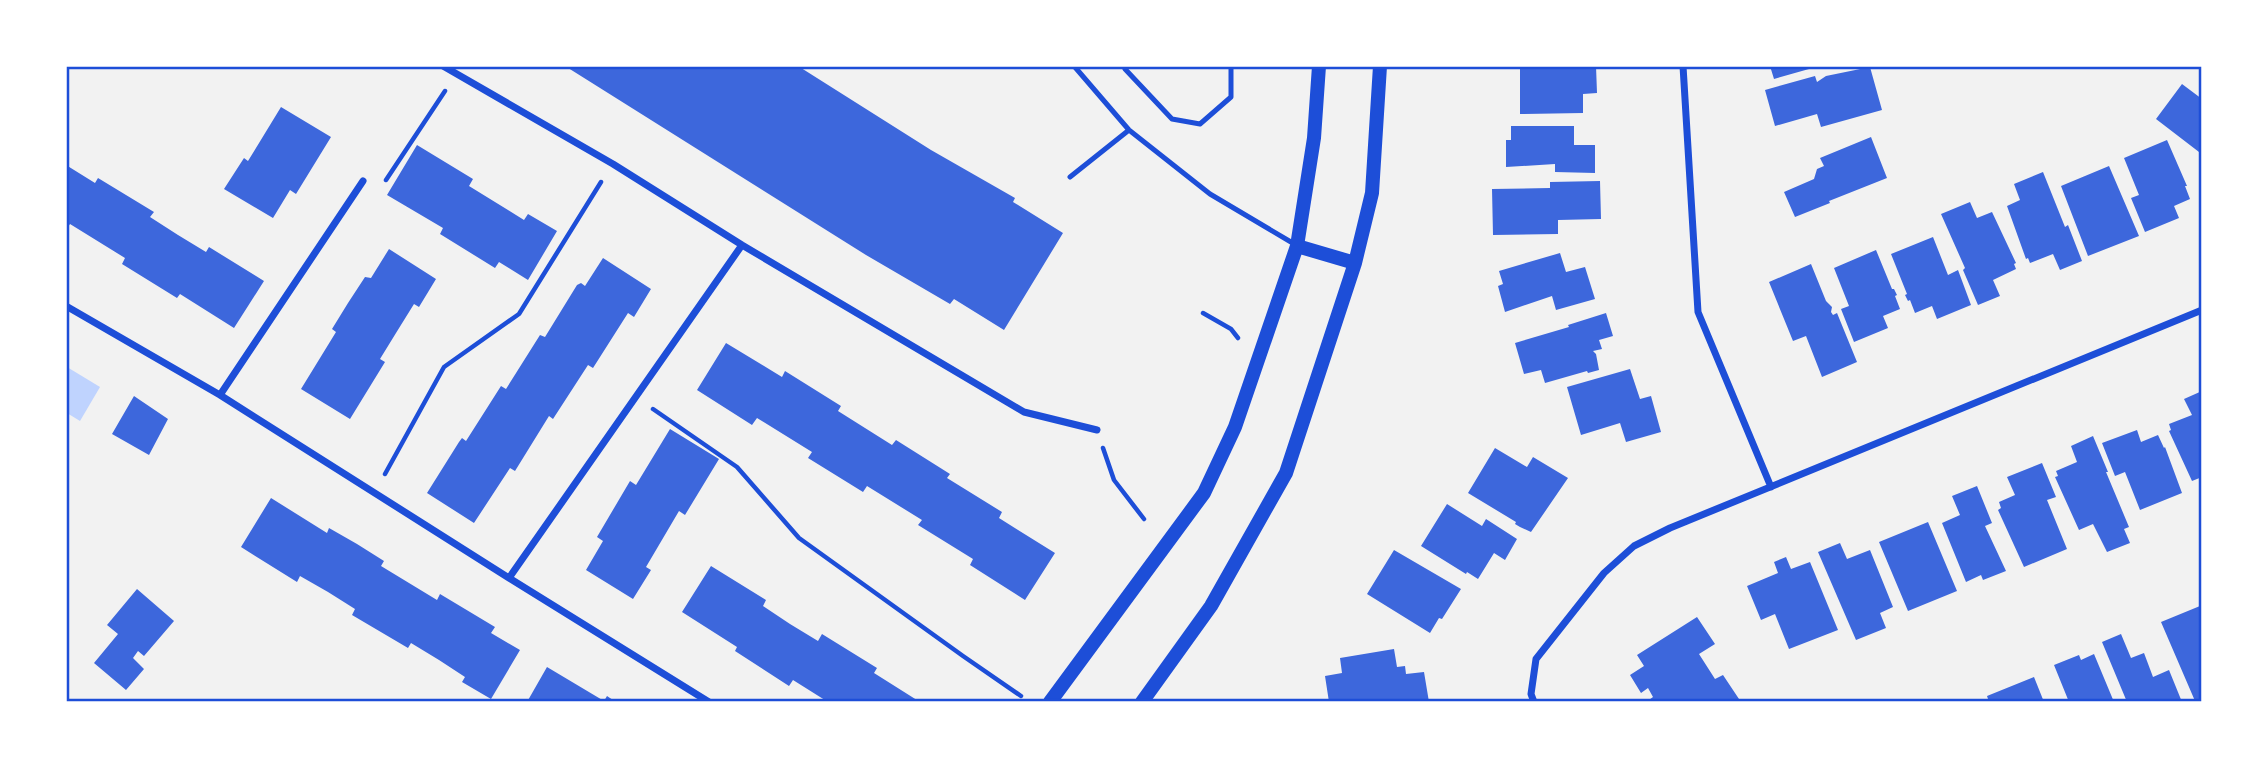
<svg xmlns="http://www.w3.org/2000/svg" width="2268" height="768" font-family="'DejaVu Sans',sans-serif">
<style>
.water{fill:#bfd3fe}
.building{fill:#3d67dc}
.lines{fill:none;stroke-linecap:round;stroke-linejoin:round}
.path{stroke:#1d4ed8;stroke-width:4.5}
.service{stroke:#1d4ed8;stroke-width:5}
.minor{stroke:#1d4ed8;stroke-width:7}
.secondary{stroke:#1d4ed8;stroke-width:14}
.neatline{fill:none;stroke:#1d4ed8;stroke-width:2.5}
</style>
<rect width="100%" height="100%" fill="#f2f2f2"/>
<path class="water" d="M67 367 100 387 80 421 67 413Z"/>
<path class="building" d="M565 66H798L931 150 1015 198 1013 202 1063 233 1004 330 954 299 950 304 866 255Z
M1596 66 1597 93 1583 94V113L1520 114V68Z
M1770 66H1809V69L1774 79Z
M1870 67 1882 110 1821 127 1817 114 1775 126 1765 90 1815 76 1817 82 1826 76Z
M2182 84 2202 99V149L2199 152 2156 119Z
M281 107 331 137 296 194 290 190 273 218 224 189 244 158 248 161Z
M1511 126H1574V145H1595V173L1555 172V164L1506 167V140H1511Z
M1871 137 1887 178 1829 201 1830 203 1795 217 1784 192 1814 179 1817 169 1824 166 1820 158Z
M2167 140 2187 186H2185L2190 199 2174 206 2179 218 2145 232 2131 198 2139 195 2124 158Z
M417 145 473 179 469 186 524 220 528 214 557 231 528 280 499 262 495 268 440 234 443 228 387 195Z
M66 165 95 183 98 178 154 212 150 217 178 235 206 252 209 247 264 281 234 328 180 294 177 298 122 264 125 258 70 224 66 230Z
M2109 166 2139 236 2088 256 2061 186Z
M2043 172 2065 227 2068 225 2082 261 2060 270 2053 254 2030 263 2028 258 2026 259 2007 206 2020 200 2014 184Z
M1600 181 1601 219 1558 220V234L1493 235 1492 189 1550 188V182Z
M1970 202 1977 218 1992 212 2016 263 2014 264 2016 269 1993 280 2000 296 1978 305 1963 270 1965 268 1941 214Z
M1933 237 1948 275 1958 270 1971 305 1937 319 1932 306 1915 313 1910 300 1908 301 1905 295 1907 294 1891 254Z
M389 249 436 279 419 307 414 304 396 333 380 359 385 362 350 419 301 389 336 332 332 329 348 303 365 277 371 278Z
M1876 250 1892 289H1894L1897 295 1895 296 1900 309 1883 316 1888 328 1854 342 1841 309 1849 306 1834 268Z
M1560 253 1566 272 1585 267 1595 299 1556 310 1552 296 1505 312 1498 286 1503 284 1499 271Z
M603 258 651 289 634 317 628 313 593 368 588 365 553 419 549 416 515 471 510 468 474 523 427 493 459 442 462 438 466 441 501 386 506 389 540 335 545 337 577 285 581 283 585 286Z
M1811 264 1826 301 1832 307 1831 312 1833 315 1837 313 1857 362 1822 377 1806 336 1793 341 1769 282Z
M1606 313 1613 336 1599 340 1602 349 1593 351 1596 354 1599 370 1588 373 1587 371 1545 383 1541 370 1524 374 1515 343 1569 327 1568 325Z
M726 343 782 377 785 371 841 406 838 411 892 445 896 440 950 474 947 478 1002 512 999 518 1055 553 1025 600 970 565 973 559 918 525 922 520 867 486 863 492 808 458 812 452 757 418 752 425 697 390Z
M1630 369 1640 399 1651 396 1661 432 1626 442 1620 423 1581 435 1567 387Z
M2202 391V477L2192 481 2169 431 2171 430 2169 424 2192 415 2184 399Z
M134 396 168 419 149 455 112 434Z
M670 429 719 459 685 515 679 511 646 567 651 570 633 599 586 570 603 541 597 537 630 481 636 485Z
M2137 430 2141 442 2158 435 2164 448 2165 447 2182 493 2140 510 2125 472 2115 476 2102 443Z
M2093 436 2108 472H2106L2129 527 2124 529 2130 543 2107 552 2093 524 2079 530 2055 477 2058 476 2056 471 2077 462 2071 446Z
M1495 448 1527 467 1533 457 1568 478 1531 532 1520 527 1515 524 1516 522 1468 493Z
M2042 463 2056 497 2047 500 2067 549 2024 567 1998 510 2001 508 1999 502 2015 495 2007 477Z
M1977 486 1992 523 1985 526 2006 571 1983 580 1981 575 1966 582 1942 523 1960 515 1952 496Z
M271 498 327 533 329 528 357 544 384 561 381 566 437 600 440 594 495 627 491 633 520 650 491 699 462 682 465 677 439 660 411 643 408 648 352 615 355 609 328 592 300 576 297 582 241 547Z
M1447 504 1482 526 1486 519 1517 539 1505 560 1494 553 1478 579 1467 572 1466 574 1421 546Z
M1928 522 1957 591 1908 611 1879 542Z
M1840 543 1847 559 1870 550 1893 607 1880 613 1886 628 1856 640 1818 552Z
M1394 550 1461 589 1442 619 1439 618 1430 633 1367 594Z
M1786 557 1791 569 1810 562 1838 630 1789 649 1775 614 1761 620 1747 586 1778 573 1774 562Z
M711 566 766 600 763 606 790 624 818 641 822 634 877 668 874 673 920 702H828L793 680 789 686 735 651 737 647 682 612Z
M137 589 174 621 144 656 138 651 133 658 144 669 126 690 94 663 118 634 107 625Z
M2200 606 2202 610V699L2195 701 2161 622Z
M1697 617 1715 644 1699 654 1715 679 1723 675 1741 702H1646L1653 697 1648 688 1641 693 1630 675 1644 666 1637 655Z
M2121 634 2131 658 2144 653 2153 677 2169 670 2182 702H2127L2102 642Z
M1394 649 1397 667 1405 666 1406 674 1424 672 1429 702H1388V700L1329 702 1325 676 1342 673 1340 658Z
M2094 654 2114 702H2069L2054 665 2079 655 2081 660Z
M547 667 604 701 607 696 616 702H527Z
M2034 677 2044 702H1989L1987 696Z"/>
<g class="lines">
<path class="path" d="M386 180 445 91
M1203 313 1231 329 1238 338
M653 409 737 467 799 538 963 656 1021 696
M1103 448 1114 480 1144 519
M385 474 444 367 519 314 601 182"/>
<path class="service" d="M1074 66 1129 130 1210 194 1296 245
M1125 69 1172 119 1200 124 1231 97V66
M1070 177 1129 130"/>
<path class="minor" d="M443 66 613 164 742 245 1024 412 1097 430
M1683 66 1698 312 1771 487
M66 306 220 395 509 578 709 702
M220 395 363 181
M509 578 742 245
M1534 702 1531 694 1536 659 1604 573 1634 546 1670 528 2202 310"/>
<path class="secondary" d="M1297 246 1355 263
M1050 702 1204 493 1235 427 1297 246 1314 138 1319 66
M1142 702 1211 606 1286 473 1355 263 1372 193 1380 66"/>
</g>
<rect width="2268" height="768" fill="none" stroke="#ffffff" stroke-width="136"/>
<rect x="68" y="68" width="2132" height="632" class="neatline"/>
</svg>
